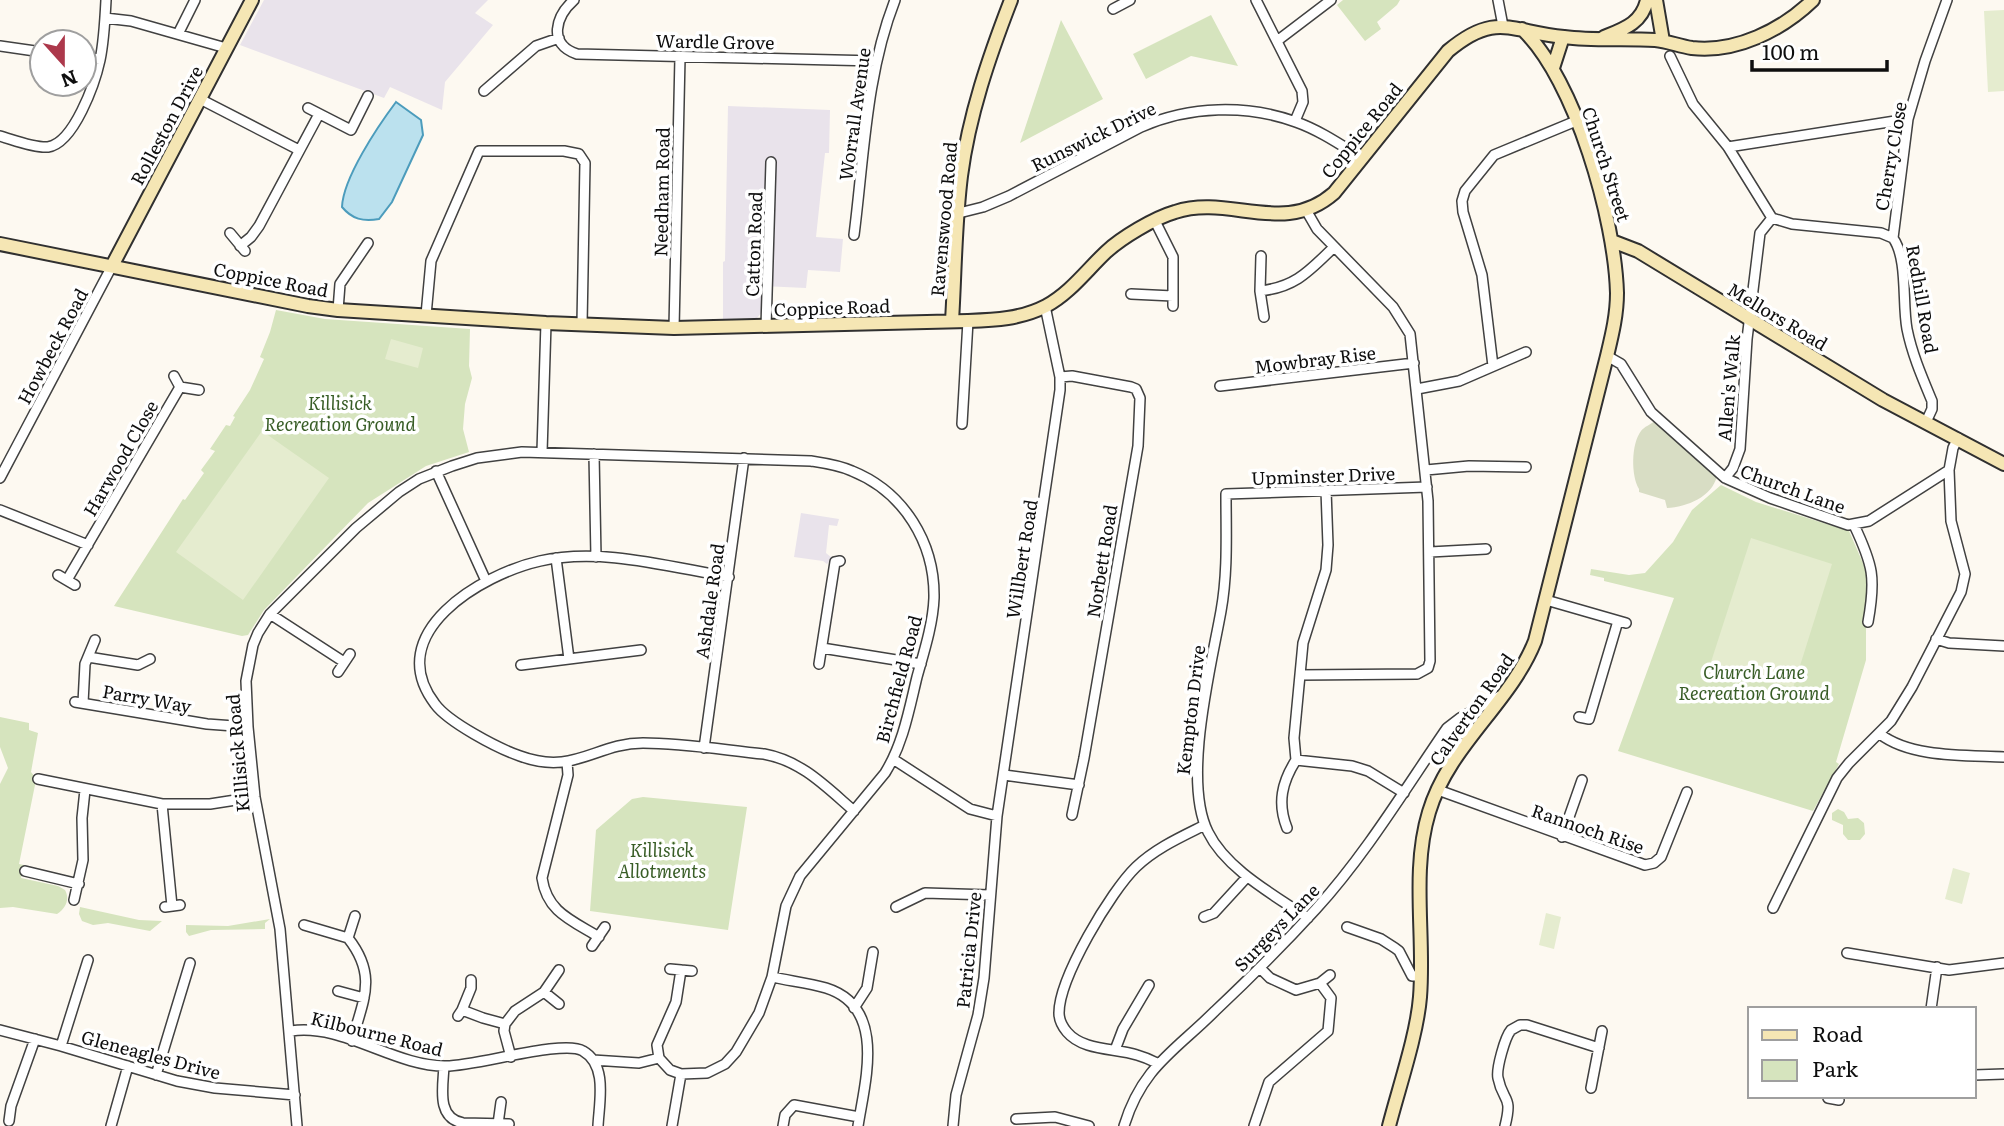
<svg xmlns="http://www.w3.org/2000/svg" width="2004" height="1126" font-family="Literata,serif">
<style>
.industrial{fill:#e9e3eb}
.green{fill:#d6e4be}
.cemetery{fill:#d8ddc4}
.pitch{fill:#e5eccf}
.water{fill:#bbe1ee;stroke:#4c9cbc;stroke-width:2}
.lines{fill:none;stroke-linecap:round;stroke-linejoin:round}
.street-casing{stroke:#414141;stroke-width:12}
.secondary-casing{stroke:#303030;stroke-width:16}
.street{stroke:#fff;stroke-width:9}
.secondary{stroke:#f5e6b4;stroke-width:12}
.labels{text-anchor:middle;dominant-baseline:central;stroke-width:7;stroke-linejoin:round;paint-order:stroke}
.street-label{font-size:18px;fill:#0e0e0e;stroke:#fff}
.park-label{font-size:18px;font-style:italic;fill:#385d26;stroke:#fff}
</style>
<rect width="100%" height="100%" fill="#fdf9f1"/>
<path class="industrial" d="M264 0H488L475 13 493 25 445 82 442 110 390 87 384 98 240 45Z
M728 106 830 110 829 153H825L816 237 843 239 840 272 808 270 806 288 762 286V312L757 318 723 319V262L725 261Z
M801 513 839 519 837 526 829 525 826 553 832 558 827 564 823 561 794 557Z"/>
<path class="green" d="M1343 0H1400L1397 5 1377 22 1381 29 1365 41 1337 5Z
M1211 15 1238 66 1191 56 1146 79 1133 54Z
M1061 20 1103 99 1020 143Z
M276 310 325 319 470 329 469 366 472 378 465 404 463 429 469 452 426 466 368 503 264 610 248 635 242 636 114 606 183 499 185 500 204 473 201 470 215 451 210 449 226 425 230 426 235 417 233 416 250 390 264 359 260 357 270 332Z
M1721 485 1756 502 1849 531 1866 570V660L1836 762 1839 764 1813 811 1618 751 1674 598 1604 581V578L1590 575 1591 569 1629 575 1645 573 1673 542 1692 510Z
M0 717 29 723V730L38 733 31 772 35 777V785L19 864 24 865 21 878 58 886 65 890C70 899 66 908 57 914L13 907 0 908V784L8 768 0 747Z
M643 797 747 807 728 930 590 911 596 830 632 799Z
M1838 809 1844 812 1848 819 1858 818 1864 823 1865 834 1860 840H1848L1843 834V825L1832 820V813Z
M80 907 139 920 162 921 150 931 108 923 93 925 82 921 79 914Z
M270 919 265 923V929L211 930 189 936 186 932V925L228 926Z"/>
<path class="cemetery" d="M1655 421 1717 476C1712 497 1687 507 1667 508L1665 500 1639 492V489C1631 476 1631 444 1641 431 1644 427 1651 424 1655 421Z"/>
<path class="pitch" d="M2004 10V91L1988 92 1984 11Z
M391 339 423 348 418 368 385 359Z
M262 431 329 478 243 600 176 552Z
M1751 538 1832 564 1793 688 1711 662Z
M1953 868 1970 873 1962 904 1945 899Z
M1546 913 1561 917 1554 949 1539 945Z"/>
<path class="water" d="M396 102 421 120 423 135 392 202 379 219C363 222 352 219 342 207 343 178 378 126 396 102Z"/>
<g class="lines">
<g class="street-casing">
<path id="street" d="M574 0C556 16 547 44 577 54L876 61
M1256 0 1302 91 1303 102 1295 121
M1498 0 1503 26
M1113 9 1130 0
M105 18 131 21 226 48
M178 34 195 0
M1277 41 1331 0
M0 46 42 52
M1670 56 1693 104 1728 147 1772 218 1792 224 1881 233 1893 238C1908 259 1902 302 1907 329 1912 354 1922 377 1932 401V409L1926 422
M84 58 100 59
M484 91 536 46 559 38
M200 99 299 150
M308 108 351 130 368 96
M0 136C14 140 34 148 48 147 74 143 95 83 100 60 104 41 105 20 106 0
M1728 147 1908 119
M959 213 983 207 1009 196 1141 127C1190 106 1246 104 1296 122 1319 130 1341 145 1362 158
M1155 221 1173 257V306
M230 233 245 251
M854 235C864 157 866 74 895 0
M1893 238 1908 119 1925 61 1947 0
M240 246 251 237 259 226 319 114
M1261 256 1260 291 1264 317
M1260 291C1296 287 1309 271 1334 247
M1131 294 1173 296
M338 310 340 284 368 243
M426 315 431 261 479 151H564L579 154 585 163 582 324
M766 327 771 162
M674 328 680 57
M1607 356 1621 364 1651 412 1725 478 1770 498 1848 525 1869 521 1949 470
M1493 366 1482 275 1463 212 1462 201 1465 191 1494 155 1576 121
M174 376 180 387 199 390
M1060 377 1072 376 1131 387 1136 389 1140 398 1138 446 1084 758 1072 815
M1220 386 1414 363
M1417 389 1459 381 1526 352
M962 424 968 321
M542 452 546 323
M594 454 596 557
M1426 470 1469 466 1526 467
M436 471 486 581
M0 478 112 266
M1725 478 1733 468 1740 449 1747 339 1760 233 1772 218
M0 510 88 545
M1854 525C1873 565 1876 578 1868 622
M1430 552 1486 549
M556 558 569 659
M58 575 75 585
M729 577C669 567 601 547 540 561 482 574 381 633 435 704 448 722 497 748 520 756 574 776 596 743 643 743 683 743 724 750 764 754 802 761 826 787 854 811
M67 580 180 387
M1546 600 1626 623
M270 614 344 662
M1936 639 1949 643 2004 646
M822 648 921 664
M88 657 138 665 150 659
M819 664 835 562 840 561
M521 665 641 650
M338 672 350 654
M1300 675 1417 674 1428 668 1430 661 1428 501 1410 334 1393 307 1317 229 1306 210
M75 702 207 724 248 727
M83 703 85 664 95 640
M1579 717 1589 719 1618 621
M1880 734C1911 758 1966 755 2004 757
M1442 737 1458 731 1469 737
M704 748 744 458
M893 759 970 809 997 816
M1296 760 1294 738 1303 643 1326 570 1328 545 1326 490
M1296 760 1352 766 1368 771 1404 793
M567 762 568 775 542 878C547 912 571 920 599 937
M1004 775 1079 785
M38 779 162 804H210L255 797
M1438 790 1645 865 1654 863 1661 857 1687 792
M162 804 172 906
M1287 828C1277 803 1282 782 1296 760
M1562 837 1582 780
M25 871 79 884
M74 900 83 860 82 818 85 790
M165 907 180 905
M896 907 925 893 990 895
M1773 908 1837 778 1849 763 1891 721 1912 687 1961 592 1965 574 1951 521 1949 470 1953 448 1958 438
M1204 917 1214 913 1247 877
M1308 918C1274 895 1226 869 1208 832 1182 780 1211 667 1221 611 1228 572 1226 533 1226 494L1427 487
M304 925 348 938C378 976 363 1000 352 1041
M1347 927 1381 939 1395 948 1399 951 1412 976H1421
M348 938 355 916
M592 946 605 927
M1847 953 1949 970 2004 963
M1260 968 1270 978 1296 990 1320 983 1330 975
M670 969 692 971
M772 977C790 981 809 983 826 988 887 1007 865 1081 858 1126
M338 991 364 998
M544 992 559 1004
M854 1008 867 988 873 952
M1931 1009 1937 967
M462 1010 471 988V980
M458 1016 462 1010 483 1018 505 1024
M0 1030 61 1046 177 1081 215 1088 295 1095
M291 1031C343 1023 395 1067 446 1066 477 1066 564 1039 583 1051 608 1065 599 1103 598 1126
M61 1046 88 960
M1115 1050 1123 1029 1149 985
M511 1057 504 1031 505 1024 515 1011 544 992 559 970
M593 1060 639 1063 659 1058
M1157 1063C1151 1060 1144 1057 1137 1055 1115 1048 1083 1051 1067 1032 1062 1026 1059 1020 1059 1013 1059 978 1111 891 1136 867 1156 848 1181 837 1205 825
M444 1066C443 1087 436 1118 463 1123L509 1124
M156 1075 190 963
M1974 1075 2004 1074
M1591 1088 1602 1031
M1828 1098 1839 1100
M1016 1119 1055 1117 1089 1126
M9 1121 11 1106 35 1039
M498 1124 501 1102
M111 1126 128 1066
M297 1126 280 929 255 797 248 727 246 681 253 645 258 633 270 614 356 528 399 492 419 479 452 466 477 458 522 452 811 461C824 463 839 465 852 471 904 492 935 543 934 598 933 624 924 652 917 677 909 710 903 744 885 773L800 876 786 906 772 977 759 1013 736 1052 725 1064 707 1073 681 1074 670 1070 659 1058 657 1045 676 1002 681 970
M672 1126 681 1074
M783 1126 785 1115 794 1105 859 1117
M953 1126 956 1095 978 1015 984 978 997 816 1060 390V377L1045 306
M1124 1126C1142 1067 1175 1051 1215 1011 1250 978 1284 944 1316 909 1366 854 1405 789 1447 728L1460 718 1500 696
M1254 1126 1269 1082 1328 1031 1331 998 1320 983
M1505 1126C1513 1094 1503 1103 1498 1078 1496 1069 1505 1037 1511 1030L1520 1025H1527L1599 1048"/>
</g>
<g class="secondary-casing">
<path id="secondary" d="M1656 0 1663 41
M1604 37C1624 29 1642 23 1647 0
M1553 68 1563 37
M1612 241 1638 251 1883 400 2004 464
M0 244 308 306 338 310 546 323 674 328 968 321C995 320 1021 319 1046 306 1070 293 1086 271 1106 252 1121 238 1154 218 1175 212 1230 194 1284 237 1334 193L1448 51C1496 11 1510 32 1564 37 1594 41 1625 38 1655 40 1667 41 1679 46 1692 48 1736 53 1782 30 1813 0
M112 266 252 0
M952 321C955 273 955 224 961 176 969 115 989 57 1011 0
M1389 1126C1399 1087 1417 1035 1420 997 1425 936 1411 871 1429 812 1449 745 1510 704 1535 641L1607 356C1612 335 1617 315 1617 293 1615 220 1576 80 1522 29"/>
</g>
<use href="#street" class="street"/>
<use href="#secondary" class="secondary"/>
</g>
<g class="labels">
<g class="street-label">
<text transform="translate(715 41) rotate(1)">Wardle Grove</text>
<text transform="translate(854 114) rotate(-82)">Worrall Avenue</text>
<text transform="translate(166 125) rotate(-62)">Rolleston Drive</text>
<text transform="translate(1361 130) rotate(-51)">Coppice Road</text>
<text transform="translate(1093 136) rotate(-26)">Runswick Drive</text>
<text transform="translate(1890 156) rotate(-80)">Cherry Close</text>
<text transform="translate(1607 164) rotate(72)">Church Street</text>
<text transform="translate(661 192) rotate(-89)">Needham Road</text>
<text transform="translate(943 219) rotate(-85)">Ravenswood Road</text>
<text transform="translate(753 244) rotate(-88)">Catton Road</text>
<text transform="translate(271 279) rotate(11)">Coppice Road</text>
<text transform="translate(1923 299) rotate(80)">Redhill Road</text>
<text transform="translate(832 307) rotate(-2)">Coppice Road</text>
<text transform="translate(1778 316) rotate(31)">Mellors Road</text>
<text transform="translate(52 346) rotate(-62)">Howbeck Road</text>
<text transform="translate(1315 359) rotate(-7)">Mowbray Rise</text>
<text transform="translate(1728 388) rotate(-85)">Allen's Walk</text>
<text transform="translate(120 458) rotate(-60)">Harwood Close</text>
<text transform="translate(1323 475) rotate(-2)">Upminster Drive</text>
<text transform="translate(1793 488) rotate(20)">Church Lane</text>
<text transform="translate(1021 559) rotate(-81)">Willbert Road</text>
<text transform="translate(1101 561) rotate(-81)">Norbett Road</text>
<text transform="translate(709 601) rotate(-82)">Ashdale Road</text>
<text transform="translate(898 679) rotate(-75)">Birchfield Road</text>
<text transform="translate(147 698) rotate(10)">Parry Way</text>
<text transform="translate(1471 709) rotate(-55)">Calverton Road</text>
<text transform="translate(1190 710) rotate(-83)">Kempton Drive</text>
<text transform="translate(237 753) rotate(-95)">Killisick Road</text>
<text transform="translate(1588 828) rotate(19)">Rannoch Rise</text>
<text transform="translate(1276 927) rotate(-46)">Surgeys Lane</text>
<text transform="translate(968 950) rotate(-84)">Patricia Drive</text>
<text transform="translate(377 1033) rotate(14)">Kilbourne Road</text>
<text transform="translate(151 1054) rotate(15)">Gleneagles Drive</text>
</g>
<g class="park-label">
<text x="340" y="402">Killisick<tspan x="340" dy="21">Recreation Ground</tspan></text>
<text x="1754" y="671">Church Lane<tspan x="1754" dy="21">Recreation Ground</tspan></text>
<text x="662" y="849">Killisick<tspan x="662" dy="21">Allotments</tspan></text>
</g>
</g>
<rect x="1748" y="1007" width="228" height="91" fill="#ffffff" stroke="#9f9f9f" stroke-width="2"/>
<rect x="1762" y="1030" width="35" height="10" fill="#f5e6b4" stroke="#9f9f9f" stroke-width="2"/>
<text x="1812" y="1042" font-size="21" fill="#0e0e0e">Road</text>
<rect x="1762" y="1060" width="35" height="21" fill="#d6e4be" stroke="#9f9f9f" stroke-width="2"/>
<text x="1812" y="1077" font-size="21" fill="#0e0e0e">Park</text>
<g transform="translate(63 63) rotate(159)"><circle r="33" fill="#ffffff" stroke="#9f9f9f" stroke-width="2"/>
<path d="M0-5L12 26L0 18L-12 26Z" fill="#ac384b"/>
<text y="-10" font-size="19" font-weight="bold" text-anchor="middle" fill="#0e0e0e">N</text>
</g>
<path d="M1752 60v10h135v-10" fill="none" stroke="#0e0e0e" stroke-width="3.5"/>
<text x="1762" y="60" font-size="21" fill="#0e0e0e" stroke="#ffffff" stroke-width="5" paint-order="stroke">100 m</text>
</svg>
